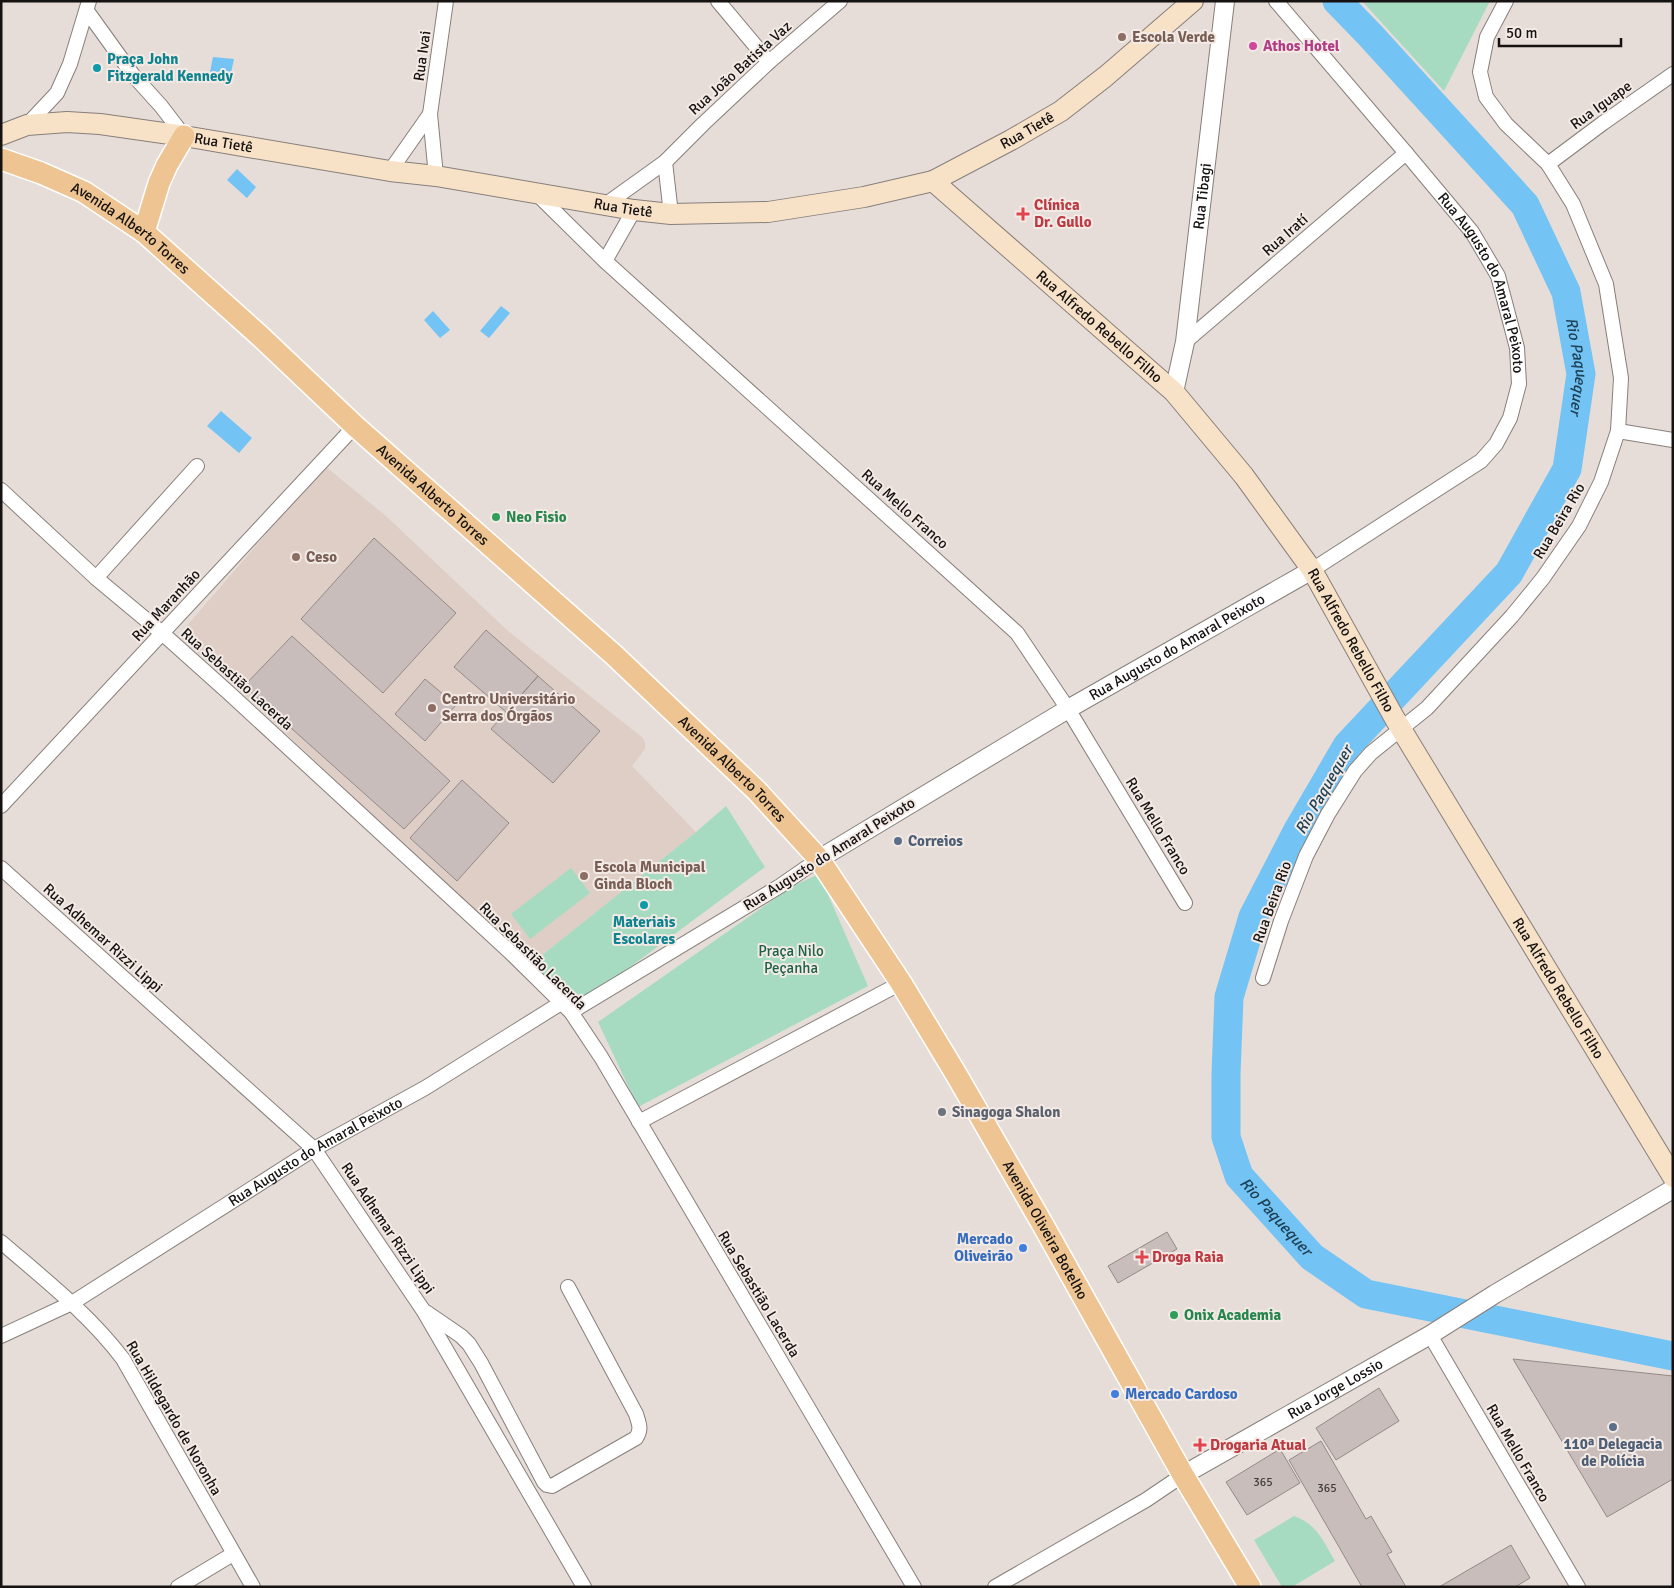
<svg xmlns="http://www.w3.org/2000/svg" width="1674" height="1588" font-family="Signika,sans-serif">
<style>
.built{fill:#decec5}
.green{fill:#a6dbc2}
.water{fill:#73c3f4}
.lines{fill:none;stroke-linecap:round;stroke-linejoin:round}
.river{stroke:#73c3f4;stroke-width:29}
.building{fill:#c8bdbb;stroke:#938a88}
.minor-casing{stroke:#877f7a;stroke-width:16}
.tertiary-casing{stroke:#877f7a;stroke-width:20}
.secondary-casing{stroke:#877f7a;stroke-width:22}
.primary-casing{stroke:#fff;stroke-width:24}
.minor{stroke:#fff;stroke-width:14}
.tertiary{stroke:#fff;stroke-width:18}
.secondary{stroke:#f7e2c8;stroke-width:20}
.primary{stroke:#eec592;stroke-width:21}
.education-dot{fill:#8d6e63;stroke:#f3eae5;stroke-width:2}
.hotel-dot{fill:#d1479c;stroke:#f3eae5;stroke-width:2}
.culture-dot{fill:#0f9aa8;stroke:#f3eae5;stroke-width:2}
.health-dot{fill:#e0444e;stroke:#f3eae5;stroke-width:2}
.leisure-dot{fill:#2e9e5b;stroke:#f3eae5;stroke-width:2}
.service-dot{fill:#5c6f8a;stroke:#f3eae5;stroke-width:2}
.worship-dot{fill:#6b7280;stroke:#f3eae5;stroke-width:2}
.shop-dot{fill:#3f7fe0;stroke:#f3eae5;stroke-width:2}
.labels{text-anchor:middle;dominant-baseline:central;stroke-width:4;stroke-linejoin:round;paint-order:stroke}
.number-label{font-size:12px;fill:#423d3c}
.education-label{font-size:15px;font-weight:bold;fill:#785e54;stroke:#f3eae5;text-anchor:start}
.hotel-label{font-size:15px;font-weight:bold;fill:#b23c85;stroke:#f3eae5;text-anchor:start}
.street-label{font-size:15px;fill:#151211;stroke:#f3eae5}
.culture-label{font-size:15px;font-weight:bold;fill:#0d838f;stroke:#f3eae5;text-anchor:start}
.health-label{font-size:15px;font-weight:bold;fill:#be3a42;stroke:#f3eae5;text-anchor:start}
.leisure-label{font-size:15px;font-weight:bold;fill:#27864d;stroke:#f3eae5;text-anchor:start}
.service-label{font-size:15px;font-weight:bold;fill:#4e5e75;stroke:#f3eae5;text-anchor:start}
.park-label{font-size:15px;fill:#1a6148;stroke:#f3eae5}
.worship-label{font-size:15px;font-weight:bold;fill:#5b616d;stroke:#f3eae5;text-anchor:start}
.shop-label{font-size:15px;font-weight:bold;fill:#366cbe;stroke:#f3eae5;text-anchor:end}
.water-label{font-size:16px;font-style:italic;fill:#1e4156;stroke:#f3eae5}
</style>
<rect width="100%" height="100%" fill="#e6ddd8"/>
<path class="built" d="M325 466 387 517 508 631 643 738 645 743V749L632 766 696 832 531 964 227 678 178 636Z"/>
<path class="green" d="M1362 1H1490L1444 91Z
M726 806 765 867 579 1005 531 964 696 832Z
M571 868 590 893 530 939 511 914Z
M819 874 868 986 638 1107 598 1022 793 886Z
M1294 1516C1317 1524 1323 1541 1335 1561L1292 1587H1282L1254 1540Z"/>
<path class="water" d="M213 57 234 59 231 73 210 72Z
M237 169 256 187 247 198 227 180Z
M501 306 510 313 489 338 480 331Z
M433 311 450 330 440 338 424 320Z
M221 411 252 438 239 453 207 426Z"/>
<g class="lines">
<path class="river" id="s1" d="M1337 1 1370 35 1525 205 1566 292 1581 374 1567 469 1509 573 1347 746 1298 830 1253 917 1229 997 1226 1074V1137L1239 1176 1312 1257 1366 1294 1673 1356"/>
</g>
<path class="building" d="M374 538 456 613 383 693 301 619Z
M486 630 538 676 506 712 454 667Z
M292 636 450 781 404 829 244 686Z
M538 676 600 731 553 783 491 729Z
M425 679 456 705 425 741 395 714Z
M462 780 509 823 457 881 410 838Z
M1167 1232 1177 1249 1118 1283 1108 1266Z
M1513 1359 1673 1376V1479L1607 1517Z
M1379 1388 1399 1421 1336 1460 1316 1428Z
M1321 1441 1366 1519 1371 1516 1392 1552 1387 1554 1406 1587H1362L1289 1460Z
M1280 1449 1300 1483 1247 1515 1226 1482Z
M1511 1545 1530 1578 1515 1587H1439Z"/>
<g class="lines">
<g class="minor-casing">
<g id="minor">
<path d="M718 1 769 62"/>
<path id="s2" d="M1276 1 1406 153 1472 232 1498 276 1517 348 1519 384 1510 418 1496 444 1481 461 1312 570"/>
<path d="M87 11 133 75 161 106 184 136"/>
<path d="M27 125 57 93 70 64 89 1"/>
<path d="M665 162 671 214"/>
<path d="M1548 164 1603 123 1673 74"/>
<path d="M390 171 430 114"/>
<path d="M436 176 430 114 446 1"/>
<path d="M537 194 605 261 1017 633 1068 709 1185 903"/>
<path d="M605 205 665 162 703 124 769 62 840 1"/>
<path d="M605 261 634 210"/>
<path d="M1185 342 1406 153"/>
<path d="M1618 431 1673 440"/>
<path d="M1 490 96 578 162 633 229 693 509 951 571 1012 601 1057 914 1587"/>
<path d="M96 578 197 466"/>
<path d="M1 806 355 426"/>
<path d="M1 868 314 1149 423 1310 584 1587"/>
<path d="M1263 978 1281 921 1306 856 1328 814 1355 771 1371 753 1427 708 1512 616 1543 578 1579 526 1601 482 1618 431 1621 378 1606 284 1573 204 1548 164 1506 124 1486 97 1480 72 1487 37 1506 1"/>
<path d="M571 1012 780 886 819 859"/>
<path d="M639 1122 901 983"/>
<path d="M1 1242C44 1279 89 1314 123 1359L253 1587"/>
<path d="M426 1312 461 1336 469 1344 481 1363 544 1482 547 1485 552 1486 636 1438C642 1429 639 1424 636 1414L568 1287"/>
<path d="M1430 1335 1578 1587"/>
<path id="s3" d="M1 1336 72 1303 314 1149 425 1088 561 1003"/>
<path d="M178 1587 233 1554"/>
<path d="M995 1587 1146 1500 1183 1475"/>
</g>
</g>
<g class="tertiary-casing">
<g id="tertiary">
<path id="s4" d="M1174 392 1185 342 1225 1"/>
<path id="s5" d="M819 859 1068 709 1312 570"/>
<path id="s6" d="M1183 1475 1430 1335 1495 1294 1673 1189"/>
</g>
</g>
<g class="secondary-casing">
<g id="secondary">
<path id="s7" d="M1 135 27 125 67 122 100 124 184 136 390 171 436 176 634 210 671 214 768 212 864 197 933 181 1011 140 1061 111 1106 76 1193 1"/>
<path id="s8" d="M933 181 1174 392 1244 476 1312 570 1395 719 1673 1177"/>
</g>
</g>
<g class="primary-casing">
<g id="primary">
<path id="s9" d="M1 159 41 173 84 192 144 232 260 336 355 426 614 655 757 791 819 859 901 983 956 1074 1043 1225 1183 1475 1250 1587"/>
<path d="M144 232 159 183 167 165 184 136"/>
</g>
</g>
<use href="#minor" class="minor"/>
<use href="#tertiary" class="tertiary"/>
<use href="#secondary" class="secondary"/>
<use href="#primary" class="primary"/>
</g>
<g class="education-dot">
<circle cx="1122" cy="37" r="5"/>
<circle cx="296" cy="557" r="5"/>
<circle cx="432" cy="708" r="5"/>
<circle cx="584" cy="876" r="5"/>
</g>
<circle class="hotel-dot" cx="1253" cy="46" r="5"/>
<g class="culture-dot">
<circle cx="97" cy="68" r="5"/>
<circle cx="644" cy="905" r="5"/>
</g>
<g class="health-dot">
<path d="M1020.5 206.5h5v5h5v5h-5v5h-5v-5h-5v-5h5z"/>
<path d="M1139.5 1249.5h5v5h5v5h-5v5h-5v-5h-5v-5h5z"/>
<path d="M1197.5 1437.5h5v5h5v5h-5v5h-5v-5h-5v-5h5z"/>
</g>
<g class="leisure-dot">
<circle cx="496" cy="517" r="5"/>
<circle cx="1174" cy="1315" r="5"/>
</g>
<g class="service-dot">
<circle cx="898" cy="841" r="5"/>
<circle cx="1613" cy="1427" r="5"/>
</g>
<circle class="worship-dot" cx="942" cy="1112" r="5"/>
<g class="shop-dot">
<circle cx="1023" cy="1248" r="5"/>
<circle cx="1115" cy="1394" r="5"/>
</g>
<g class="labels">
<g class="number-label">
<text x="1263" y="1482">365</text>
<text x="1327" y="1488">365</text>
</g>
<g class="education-label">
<text x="1132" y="37">Escola Verde</text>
<text x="306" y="557">Ceso</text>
<text x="442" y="699">Centro Universitário<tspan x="442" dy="17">Serra dos Órgãos</tspan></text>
<text x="594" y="867">Escola Municipal<tspan x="594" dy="17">Ginda Bloch</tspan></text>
</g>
<g class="hotel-label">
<text x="1263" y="46">Athos Hotel</text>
</g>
<g class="street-label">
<text transform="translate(422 56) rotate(-82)">Rua Ivai</text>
<text transform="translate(740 68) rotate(-42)">Rua João Batista Vaz</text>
<text transform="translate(1601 105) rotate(-36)">Rua Iguape</text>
<text stroke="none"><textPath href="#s7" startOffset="1051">Rua Tietê</textPath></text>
<text stroke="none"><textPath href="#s7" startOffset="226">Rua Tietê</textPath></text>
<text stroke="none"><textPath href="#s4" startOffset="198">Rua Tibagi</textPath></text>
<text stroke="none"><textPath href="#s7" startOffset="631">Rua Tietê</textPath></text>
<text stroke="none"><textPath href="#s9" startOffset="148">Avenida Alberto Torres</textPath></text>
<text transform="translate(1285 235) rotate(-41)">Rua Iratí</text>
<text stroke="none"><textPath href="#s2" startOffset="354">Rua Augusto do Amaral Peixoto</textPath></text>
<text stroke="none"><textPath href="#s8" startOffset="221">Rua Alfredo Rebello Filho</textPath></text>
<text stroke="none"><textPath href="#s9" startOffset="552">Avenida Alberto Torres</textPath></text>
<text transform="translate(905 509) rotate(42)">Rua Mello Franco</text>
<text transform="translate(1559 521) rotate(-59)">Rua Beira Rio</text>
<text transform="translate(166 605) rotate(-47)">Rua Maranhão</text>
<text stroke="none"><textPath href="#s8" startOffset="626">Rua Alfredo Rebello Filho</textPath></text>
<text stroke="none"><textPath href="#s5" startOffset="416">Rua Augusto do Amaral Peixoto</textPath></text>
<text transform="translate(237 679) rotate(42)">Rua Sebastião Lacerda</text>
<text stroke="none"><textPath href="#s9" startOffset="958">Avenida Alberto Torres</textPath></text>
<text transform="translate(1158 826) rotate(59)">Rua Mello Franco</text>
<text transform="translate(829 854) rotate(-32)">Rua Augusto do Amaral Peixoto</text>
<text transform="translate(1272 902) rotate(-70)">Rua Beira Rio</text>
<text transform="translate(103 938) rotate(42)">Rua Adhemar Rizzi Lippi</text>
<text transform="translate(533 956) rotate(45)">Rua Sebastião Lacerda</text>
<text stroke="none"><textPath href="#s8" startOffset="1031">Rua Alfredo Rebello Filho</textPath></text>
<text stroke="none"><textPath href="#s3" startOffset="365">Rua Augusto do Amaral Peixoto</textPath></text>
<text transform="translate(388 1228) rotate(56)">Rua Adhemar Rizzi Lippi</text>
<text stroke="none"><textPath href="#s9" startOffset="1518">Avenida Oliveira Botelho</textPath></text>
<text transform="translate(759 1294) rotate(59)">Rua Sebastião Lacerda</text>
<text stroke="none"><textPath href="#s6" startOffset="175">Rua Jorge Lossio</textPath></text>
<text transform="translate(174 1418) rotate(60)">Rua Hildegardo de Noronha</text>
<text transform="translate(1518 1453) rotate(60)">Rua Mello Franco</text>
</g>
<g class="culture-label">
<text x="107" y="59">Praça John<tspan x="107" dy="17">Fitzgerald Kennedy</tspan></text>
<text x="644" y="922" text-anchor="middle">Materiais<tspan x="644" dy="17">Escolares</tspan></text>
</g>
<g class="health-label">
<text x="1034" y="205">Clínica<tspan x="1034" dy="17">Dr. Gullo</tspan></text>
<text x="1152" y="1257">Droga Raia</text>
<text x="1210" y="1445">Drogaria Atual</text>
</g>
<g class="leisure-label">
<text x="506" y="517">Neo Fisio</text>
<text x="1184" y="1315">Onix Academia</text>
</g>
<g class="service-label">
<text x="908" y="841">Correios</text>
<text x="1613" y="1444" text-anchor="middle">110ª Delegacia<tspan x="1613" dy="17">de Polícia</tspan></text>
</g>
<g class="park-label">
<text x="791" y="951">Praça Nilo<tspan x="791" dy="17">Peçanha</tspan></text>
</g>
<g class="worship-label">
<text x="952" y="1112">Sinagoga Shalon</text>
</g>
<g class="shop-label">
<text x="1013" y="1239">Mercado<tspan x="1013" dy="17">Oliveirão</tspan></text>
<text x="1125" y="1394" text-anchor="start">Mercado Cardoso</text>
</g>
<g class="water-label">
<text stroke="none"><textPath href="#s1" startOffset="449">Rio Paquequer</textPath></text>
<text transform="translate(1324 790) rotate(-60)">Rio Paquequer</text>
<text stroke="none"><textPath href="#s1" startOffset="1424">Rio Paquequer</textPath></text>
</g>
</g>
<rect width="1674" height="1588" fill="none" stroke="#151211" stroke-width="5"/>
<path d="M1499 38v8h122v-8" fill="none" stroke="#151211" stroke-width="2.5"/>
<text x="1506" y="38" font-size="15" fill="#151211" stroke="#f3eae5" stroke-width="4" paint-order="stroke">50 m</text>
</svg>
